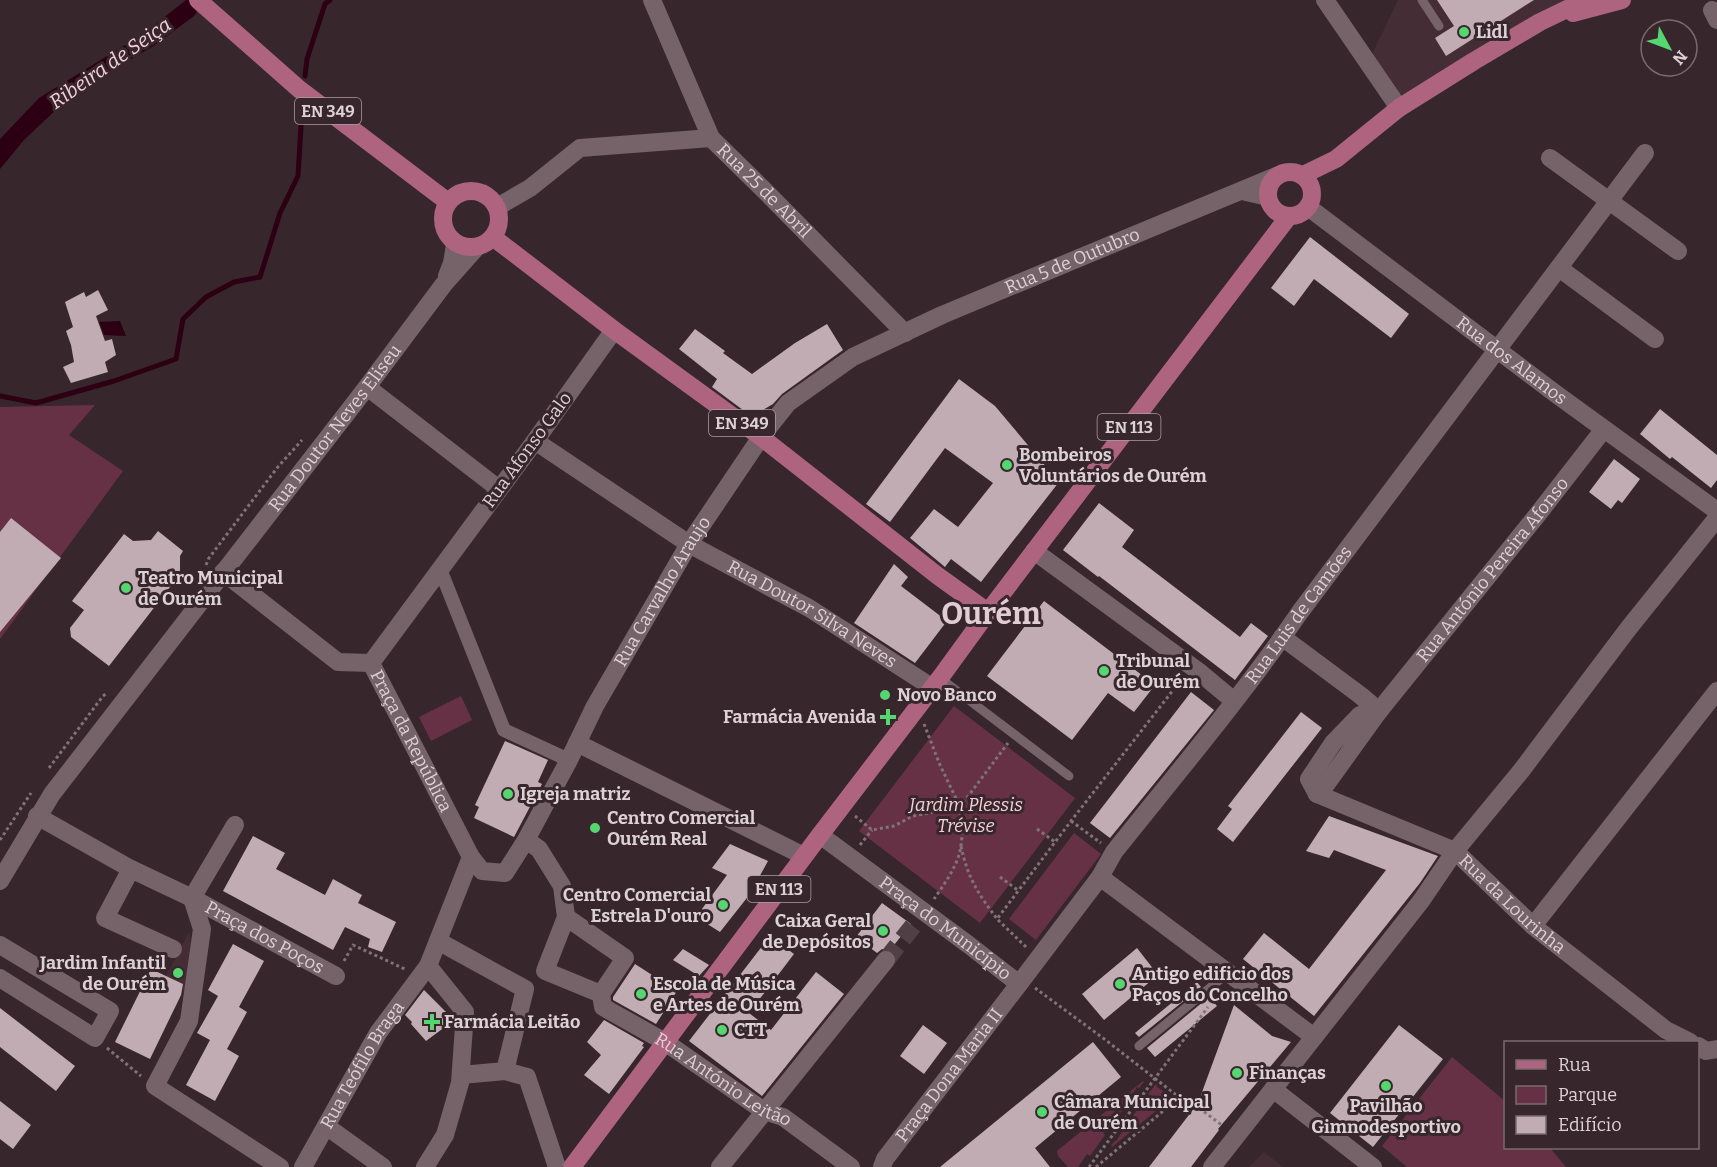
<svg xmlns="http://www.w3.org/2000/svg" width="1717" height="1167" font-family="Bitter,serif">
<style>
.built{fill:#442d34}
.green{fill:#673145}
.water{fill:#2c0012}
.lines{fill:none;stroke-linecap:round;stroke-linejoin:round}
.stream{stroke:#2c0012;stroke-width:5}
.building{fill:#c1acb3}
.minor-tunnel{stroke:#504045;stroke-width:18;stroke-dasharray:18 9;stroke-linecap:butt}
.path{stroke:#807377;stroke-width:3;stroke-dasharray:3 3;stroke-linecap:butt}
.service{stroke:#766369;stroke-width:9}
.pedestrian{stroke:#766369;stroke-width:14}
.minor{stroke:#766369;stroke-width:18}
.tertiary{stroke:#766369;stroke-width:18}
.primary{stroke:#ae647f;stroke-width:18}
.poi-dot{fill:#55d671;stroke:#37272c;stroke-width:2}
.labels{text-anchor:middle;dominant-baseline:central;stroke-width:6;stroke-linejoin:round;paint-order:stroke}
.shield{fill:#37272c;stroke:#aa9ea2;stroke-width:1.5}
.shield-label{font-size:16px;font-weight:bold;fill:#dcd1d4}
.poi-label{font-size:18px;font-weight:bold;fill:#dcd1d4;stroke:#37272c;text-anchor:start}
.street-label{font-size:18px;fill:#dcd1d4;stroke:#37272c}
.park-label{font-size:18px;font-style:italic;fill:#f6d0db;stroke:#37272c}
.water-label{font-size:20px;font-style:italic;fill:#f7d0dc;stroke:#37272c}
.town-label{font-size:30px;font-weight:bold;fill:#e2ccd3;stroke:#37272c}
</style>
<rect width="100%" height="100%" fill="#37272c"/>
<path class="built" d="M1398 0H1586L1399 108 1368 63Z
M189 932 191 944 186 985 176 1007 155 997Z
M1264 1152 1283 1167H1249Z"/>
<path class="green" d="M95 405 69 435 123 471 0 639V407Z
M461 696 472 720 431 741 419 717Z
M954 706 1075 798 980 923 859 831Z
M1074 833 1101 854 1036 940 1009 919Z
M1452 1057 1505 1101 1506 1148H1550L1566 1167H1407L1382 1146Z
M1143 1081 1144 1082 1139 1088 1137 1087 1129 1099 1130 1100 1114 1122 1112 1121 1103 1133 1105 1135 1090 1156 1087 1154 1078 1167H1068L1058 1156 1057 1151Z
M1156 1084 1157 1087 1169 1095 1170 1097 1168 1101 1112 1147 1111 1145 1115 1141H1116L1139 1107 1142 1108 1151 1096 1148 1094Z"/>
<path class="water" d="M186 0H205L194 16 152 47 77 90 24 140 0 169V139L39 98 143 34Z
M120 321 126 336 104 335 99 322Z"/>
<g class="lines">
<path class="stream" d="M305 76 307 59 325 4 330 0
M0 396 36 403 114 381 176 359 183 319 206 297 234 282 260 277 280 213 298 176 302 110"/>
</g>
<path class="building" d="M1437 0H1534L1446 56 1435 38 1454 26Z
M1310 237 1409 314 1391 338 1314 279 1294 306 1271 288Z
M98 290 108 310 96 316 105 341 112 339 116 355 105 362 108 372 71 383 63 367 74 362 71 345 66 331 73 327 65 302 84 292 86 297Z
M827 324 843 350 782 394 773 404 756 414 751 416 712 387 717 379 679 349 695 329 725 351 723 353 752 374 795 343Z
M959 379 995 406 1059 482 981 582 951 559 945 567 910 538 934 509 958 527 993 483 945 448 890 522 866 504Z
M1660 409 1717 455V480L1711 488 1672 457 1670 459 1640 434Z
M1614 459 1640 479 1622 503 1618 500 1611 509 1589 492Z
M1099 503 1134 530 1122 547 1240 637 1251 623 1268 636 1235 680 1099 576 1098 577 1063 550Z
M11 518 61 558 0 632V532Z
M158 531 183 551 180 556V574L109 666 71 637 70 628 84 610 72 601 124 534 133 541 151 540Z
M894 564 908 577 901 586 947 621 915 663 854 623Z
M1044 601 1155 685 1134 712 1108 693 1072 740 987 676Z
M1191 692 1214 710 1110 838 1090 823Z
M1301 712 1322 728 1233 842 1217 829 1232 809 1228 806Z
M505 741 548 760 538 782 542 784 514 837 474 818 479 807 475 805Z
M1329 816 1438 856 1420 883 1314 1016 1243 959 1264 933 1309 969 1386 870 1334 850 1329 858 1306 851Z
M253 836 285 853 276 869 325 895 333 879 362 895 358 903 396 922 382 952 368 947 370 939 345 927 333 950 223 891Z
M730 844 768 861 750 894 720 932 696 917 727 875 712 868Z
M882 903 911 924 890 950 882 949 877 953 856 937Z
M770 936 794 954 749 1013 771 1030 816 972 844 994 762 1096 689 1041Z
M233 944 264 961 239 1007 247 1012 227 1049 239 1056 215 1101 186 1085 210 1040 197 1033 218 996 208 990Z
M1137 948 1158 975 1104 1020 1082 994Z
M683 949 709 965 699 976 673 960Z
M635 964 677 991 656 1024 613 1000V997Z
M151 969 183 984 181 995 150 1059 115 1042Z
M1197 982 1201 987 1139 1037 1135 1033Z
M424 990 453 1019V1021L426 1041 411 1024 412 1022 405 1015Z
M1209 997 1217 1006 1155 1057 1147 1048Z
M1234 1005 1272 1036 1291 1042 1218 1129 1219 1130 1191 1167H1149L1198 1103Z
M0 1008 75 1066 56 1091 0 1047Z
M604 1020 644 1043 642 1046 644 1047 609 1094 584 1075 601 1055 587 1042Z
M923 1025 947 1043 924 1074 900 1056Z
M1399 1025 1443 1059 1373 1147 1330 1113Z
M1093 1042 1121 1077 1035 1148 1050 1167H940Z
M0 1101 31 1125 13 1149 0 1139Z"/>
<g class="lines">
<path class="minor-tunnel" d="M886 960 913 926"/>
<path class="path" d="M206 565 209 558 277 468 302 440
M924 724 940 765 960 807 1008 743
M49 768 103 696 107 693
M855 816 872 830 894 826 913 816 960 807C961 819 963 833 961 845 959 864 945 883 934 899
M1071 821 1101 843
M1037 829 1055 842
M0 840 31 793
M860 845 872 830
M961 846C968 879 978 893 997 919
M1000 877 1019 891
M1026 947 997 919 1071 821 1181 680
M344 961 353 945 407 970
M1035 988 1103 1038 1184 1101 1195 1105 1223 1126
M107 1048 141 1076
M1089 1167 1208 1007
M1096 1167 1180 1097"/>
<path class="service" d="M1422 0 1439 26
M940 678 1069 776
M1139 1046 1228 973"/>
<path class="pedestrian" d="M440 569 504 730 569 760"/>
<g class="minor">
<path id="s1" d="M652 0 711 138 763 189 905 333"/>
<path d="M1325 0 1399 108"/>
<path d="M1712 10 1717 20"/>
<path d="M1550 158 1678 251"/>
<path d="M1242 191 1268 197"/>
<path d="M497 207 530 188 580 148 711 138"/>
<path id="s2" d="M1308 207 1556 394 1717 511"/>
<path d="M1559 268 1655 339"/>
<path d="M447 276 452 263 455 245"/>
<path id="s3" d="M614 330 535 441 371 663 471 857 482 871 505 873 526 840 569 760 595 706 689 544 761 437 788 403 853 357 942 315 1276 176"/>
<path d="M367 387 499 489"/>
<path id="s4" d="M535 441 689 544 809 608 933 688"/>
<path d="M1034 551 1198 671 1234 701"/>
<path d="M223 572 338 662 371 663"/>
<path d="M1282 637 1360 695 1379 711"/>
<path d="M577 743 804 856"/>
<path id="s5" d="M1317 794 1325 786 1379 711 1538 514 1604 429"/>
<path d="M1317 794 1455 851"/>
<path d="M1317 794 1309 779 1333 743 1360 715 1379 711"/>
<path id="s6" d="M37 816 131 869 192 898 336 976"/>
<path id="s7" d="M820 835 969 945 1019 984 1100 877 1114 852C1177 773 1243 695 1300 612L1645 153"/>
<path d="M526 840 539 849 562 886 566 917 545 971 601 994"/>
<path d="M131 869 105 918 173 949"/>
<path d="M1100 877 1314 1037"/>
<path id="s8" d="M0 881 52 794 367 387 444 284 476 248"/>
<path d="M192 898 202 929 189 1021 155 1086 280 1167"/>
<path d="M192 898 235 825"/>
<path d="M566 917 625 958 601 994"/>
<path d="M438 941 525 989 505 1071 461 1075"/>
<path d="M0 945 110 1011 95 1038 0 978"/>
<path id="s9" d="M601 994 603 1007 665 1042 764 1111 783 1117 851 1167"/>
<path d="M505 1071 527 1077 557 1167"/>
<path d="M1273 1089 1373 1167"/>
<path d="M326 1126 383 1167"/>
<path id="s10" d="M303 1167 378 1033 428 966 471 857"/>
<path d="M425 1167 445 1135 460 1083 465 1012 428 966"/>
<path d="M720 1167 886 960"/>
<path id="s11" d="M882 1167 885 1159 1019 984"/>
</g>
<g class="tertiary">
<path id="s12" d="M1455 851 1533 926 1666 1030 1690 1042"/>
<path d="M1533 926 1717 691"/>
<path d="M1698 1046 1706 1051 1717 1049"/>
<path d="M1212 1167 1421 901 1455 851 1521 771 1628 629 1717 518"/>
</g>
<path class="primary" d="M198 0 299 89 448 202
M1573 13 1622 0
M1268 194a22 22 0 1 1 44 0a22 22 0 1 1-44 0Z
M1303 175 1336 159 1399 108 1474 61 1540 22 1586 0
M443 219a28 28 0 1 1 56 0a28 28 0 1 1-56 0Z
M494 238 614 330 761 437 938 576 988 612
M572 1167 820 835 940 678 988 612 1289 216"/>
</g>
<g class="poi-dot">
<circle cx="1464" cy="32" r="6"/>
<circle cx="1007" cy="465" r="6"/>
<circle cx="126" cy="588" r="6"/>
<circle cx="1104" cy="671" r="6"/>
<circle cx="885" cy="695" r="6"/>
<path d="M885 708h6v6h6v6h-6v6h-6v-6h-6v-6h6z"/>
<circle cx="508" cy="794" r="6"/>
<circle cx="595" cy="828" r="6"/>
<circle cx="723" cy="905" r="6"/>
<circle cx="883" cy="931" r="6"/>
<circle cx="178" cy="973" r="6"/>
<circle cx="1120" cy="984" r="6"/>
<circle cx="641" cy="994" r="6"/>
<path d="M429 1013h6v6h6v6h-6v6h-6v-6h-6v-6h6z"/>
<circle cx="722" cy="1030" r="6"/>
<circle cx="1237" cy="1073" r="6"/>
<circle cx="1386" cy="1086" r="6"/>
<circle cx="1042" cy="1112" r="6"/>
</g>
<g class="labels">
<g class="shield">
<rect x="295" y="98" width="66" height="26" rx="4.5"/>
<rect x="709" y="410" width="66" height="26" rx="4.5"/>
<rect x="1097.5" y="414" width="63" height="26" rx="4.5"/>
<rect x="747.5" y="876" width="63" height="26" rx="4.5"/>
</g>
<g class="shield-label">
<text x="328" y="111">EN 349</text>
<text x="742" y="423">EN 349</text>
<text x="1129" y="427">EN 113</text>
<text x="779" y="889">EN 113</text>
</g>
<g class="poi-label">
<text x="1476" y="32">Lidl</text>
<text x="1019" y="455">Bombeiros<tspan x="1019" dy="21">Voluntários de Ourém</tspan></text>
<text x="138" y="578">Teatro Municipal<tspan x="138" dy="21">de Ourém</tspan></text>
<text x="1116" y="661">Tribunal<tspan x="1116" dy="21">de Ourém</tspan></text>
<text x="897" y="695">Novo Banco</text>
<text x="876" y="717" text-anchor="end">Farmácia Avenida</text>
<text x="520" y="794">Igreja matriz</text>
<text x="607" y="818">Centro Comercial<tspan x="607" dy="21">Ourém Real</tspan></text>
<text x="711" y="895" text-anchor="end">Centro Comercial<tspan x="711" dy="21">Estrela D'ouro</tspan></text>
<text x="871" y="921" text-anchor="end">Caixa Geral<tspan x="871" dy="21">de Depósitos</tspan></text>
<text x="166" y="963" text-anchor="end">Jardim Infantil<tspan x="166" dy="21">de Ourém</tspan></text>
<text x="1132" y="974">Antigo edificio dos<tspan x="1132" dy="21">Paços do Concelho</tspan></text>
<text x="653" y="984">Escola de Música<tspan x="653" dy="21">e Artes de Ourém</tspan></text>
<text x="444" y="1022">Farmácia Leitão</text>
<text x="734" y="1030">CTT</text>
<text x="1249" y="1073">Finanças</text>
<text x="1054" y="1102">Câmara Municipal<tspan x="1054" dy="21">de Ourém</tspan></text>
<text x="1386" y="1106" text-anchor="middle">Pavilhão<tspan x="1386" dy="21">Gimnodesportivo</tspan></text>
</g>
<g class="street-label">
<text stroke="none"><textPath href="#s1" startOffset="225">Rua 25 de Abril</textPath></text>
<text stroke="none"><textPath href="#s3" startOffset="1540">Rua 5 de Outubro</textPath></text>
<text stroke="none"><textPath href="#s2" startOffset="255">Rua dos Alamos</textPath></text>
<text stroke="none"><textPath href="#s8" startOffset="564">Rua Doutor Neves Eliseu</textPath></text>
<text transform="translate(527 450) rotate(-54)">Rua Afonso Galo</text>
<text stroke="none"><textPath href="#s5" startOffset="285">Rua António Pereira Afonso</textPath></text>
<text stroke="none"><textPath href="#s3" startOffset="994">Rua Carvalho Araujo</textPath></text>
<text stroke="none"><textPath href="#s4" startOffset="327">Rua Doutor Silva Neves</textPath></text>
<text stroke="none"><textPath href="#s7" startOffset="712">Rua Luis de Camões</textPath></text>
<text stroke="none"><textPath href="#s3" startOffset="500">Praça da República</textPath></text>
<text stroke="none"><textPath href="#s12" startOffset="78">Rua da Lourinha</textPath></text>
<text stroke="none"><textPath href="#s7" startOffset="156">Praça do Município</textPath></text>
<text stroke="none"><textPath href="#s6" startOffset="258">Praça dos Poços</textPath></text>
<text stroke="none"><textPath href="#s10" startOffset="118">Rua Teófilo Braga</textPath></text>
<text stroke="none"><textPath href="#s11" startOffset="114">Praça Dona Maria II</textPath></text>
<text stroke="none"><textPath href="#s9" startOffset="154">Rua António Leitão</textPath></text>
</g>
<g class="park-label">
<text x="966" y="805">Jardim Plessis<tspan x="966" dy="21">Trévise</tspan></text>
</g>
<g class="water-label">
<text transform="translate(110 63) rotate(-35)">Ribeira de Seiça</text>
</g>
<g class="town-label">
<text x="991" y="614">Ourém</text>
</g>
</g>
<rect x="1504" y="1041" width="195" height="108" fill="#37272c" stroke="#796b6f" stroke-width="1.5"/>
<rect x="1516" y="1060" width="30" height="9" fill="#ae647f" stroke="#796b6f" stroke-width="1.5"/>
<text x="1558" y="1071" font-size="18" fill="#dcd1d4">Rua</text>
<rect x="1516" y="1086" width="30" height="18" fill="#673145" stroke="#796b6f" stroke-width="1.5"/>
<text x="1558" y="1101" font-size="18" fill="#dcd1d4">Parque</text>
<rect x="1516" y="1116" width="30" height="18" fill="#c1acb3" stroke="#796b6f" stroke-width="1.5"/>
<text x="1558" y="1131" font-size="18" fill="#dcd1d4">Edifício</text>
<g transform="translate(1669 48) rotate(131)"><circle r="28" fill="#37272c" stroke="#796b6f" stroke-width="1.5"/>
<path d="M0-4.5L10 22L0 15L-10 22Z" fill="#55d671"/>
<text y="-9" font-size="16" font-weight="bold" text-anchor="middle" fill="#dcd1d4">N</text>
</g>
</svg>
